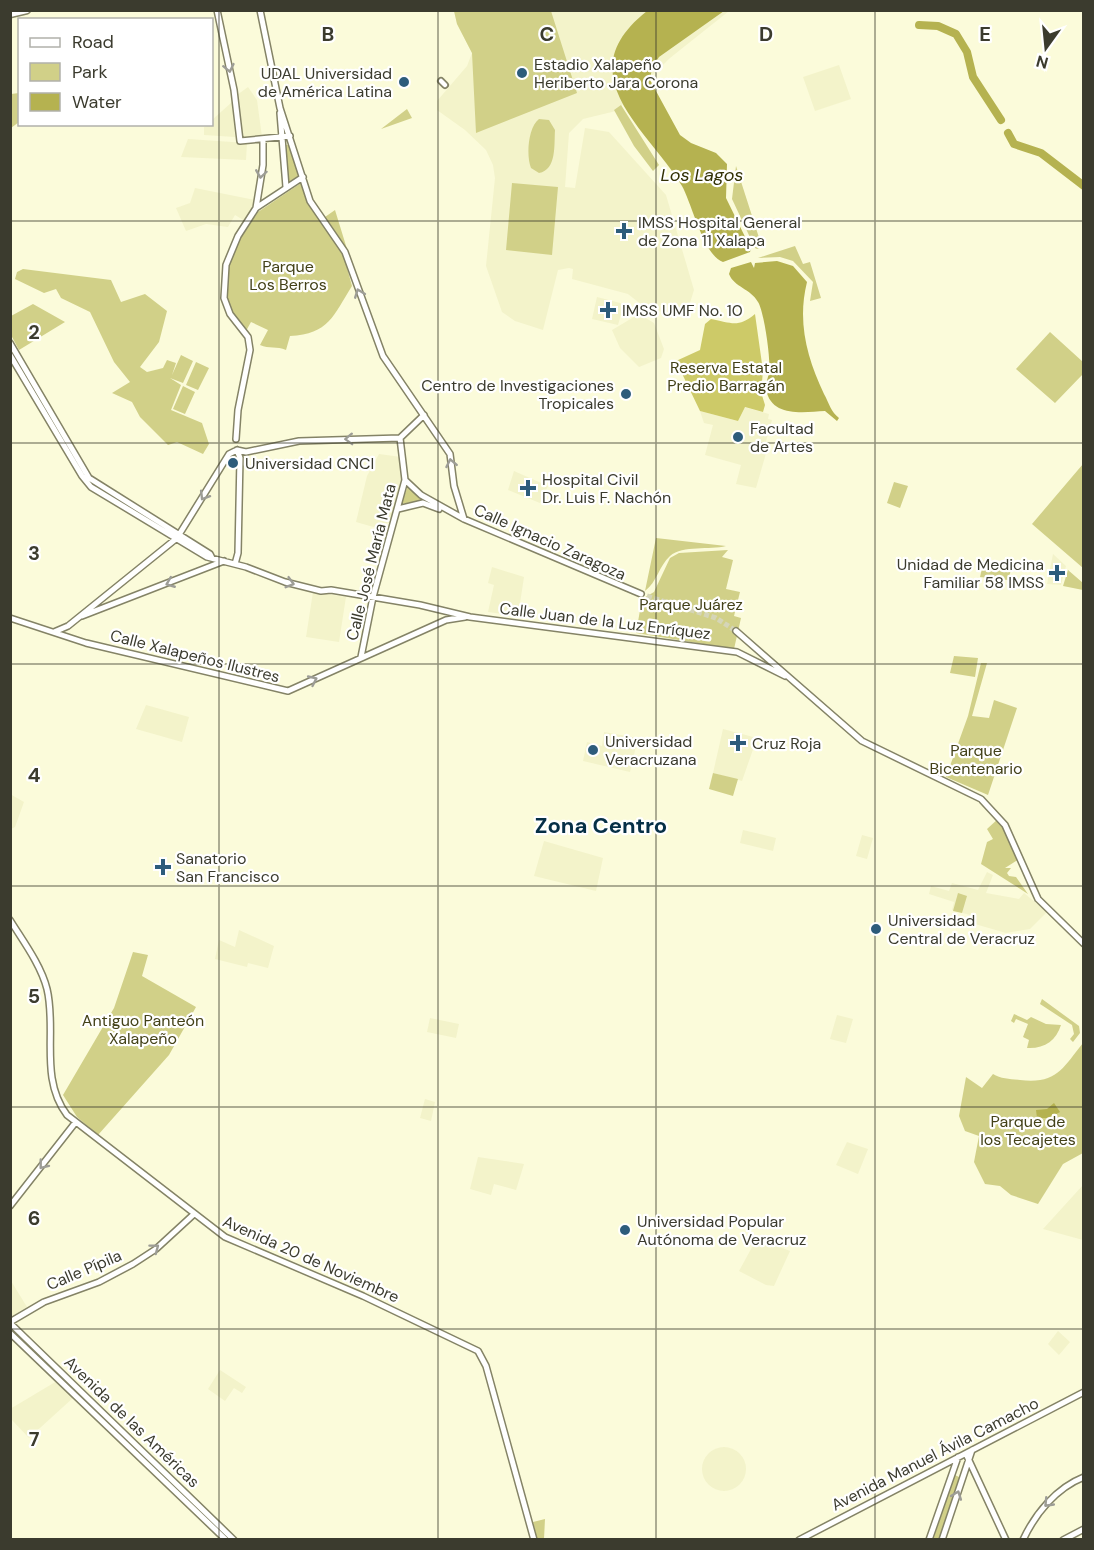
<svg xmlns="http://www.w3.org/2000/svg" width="1094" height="1550" font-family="'DM Sans',sans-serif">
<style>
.built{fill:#f3f3ca}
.green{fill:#d1d088}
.forest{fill:#cdca68}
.water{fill:#b5b250}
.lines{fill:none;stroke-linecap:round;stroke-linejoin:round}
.river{stroke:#b5b250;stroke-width:8}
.secondary-tunnel{stroke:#d5d5b8;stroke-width:5;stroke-dasharray:5 2.5;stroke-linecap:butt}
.tertiary-casing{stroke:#848366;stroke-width:8}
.secondary-casing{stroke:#848366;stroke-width:8}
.primary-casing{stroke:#848366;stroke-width:9}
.tertiary{stroke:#fff;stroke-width:4.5}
.secondary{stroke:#fff;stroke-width:5}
.primary{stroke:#fff;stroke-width:6}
.oneway{stroke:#9d9d96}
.grid{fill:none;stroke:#3b3b2e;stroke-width:1.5;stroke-opacity:0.55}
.poi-dot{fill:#2d5c7b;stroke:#fff;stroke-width:2}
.labels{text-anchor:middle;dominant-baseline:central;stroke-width:4.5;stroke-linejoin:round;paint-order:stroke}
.poi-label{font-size:16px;fill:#3b3b2e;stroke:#fff;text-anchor:start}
.park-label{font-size:16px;fill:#434118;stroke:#fff}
.street-label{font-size:16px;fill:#3b3b2e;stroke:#fff}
.water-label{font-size:18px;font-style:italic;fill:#323105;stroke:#fff}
.district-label{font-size:22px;font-weight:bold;fill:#062f46;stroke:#fff}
.grid-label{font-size:20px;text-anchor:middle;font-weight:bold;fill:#3b3b2e;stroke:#fff;stroke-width:4.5;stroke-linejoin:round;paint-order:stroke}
</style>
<rect width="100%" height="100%" fill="#fbfbda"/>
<path class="built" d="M454 11H729L670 58 616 111 583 119 569 133 565 187 575 188 585 128 609 132 666 195 694 290 689 306 664 313 642 305 628 294 572 279 573 269 569 268 558 270 543 330 515 321 502 312 486 266 495 178 493 165 486 150 465 130 437 110V101L467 66 472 53 457 24Z
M839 65 851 99 815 111 803 77Z
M248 87 257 100 262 137H242L237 95Z
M232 102 235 137 204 135V127L212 124V120Z
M188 139 247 143 246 160 181 157Z
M195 188 255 200 245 221 235 215 228 227 206 224 186 231 176 208 190 203Z
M597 297 624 304 618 325 592 319Z
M639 314 654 323 664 349 661 358 639 367 620 348 612 330Z
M744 407 769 414 768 419 772 420 764 448 767 450 756 488 736 484 741 465 705 455 713 425 704 423 700 411 738 421Z
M379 454 401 457 402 478 390 523H379L377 528 356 522 367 476Z
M514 471 548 486 540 503 508 490Z
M1053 554 1066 566 1061 585 1047 584Z
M492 567 524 577 518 616 488 612 494 585 488 583Z
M313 592 346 597 339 642 306 637Z
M146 705 189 717 182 742 136 729Z
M723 729 757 738 742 781 713 773Z
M604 732 638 738 630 772 583 761 587 742 602 746Z
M10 794 24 802 15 827 11 829Z
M743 830 776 838 773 851 740 843Z
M862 835 873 838 867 859 856 856Z
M544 841 603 858 596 891 534 876Z
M987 872 993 875 986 893 1019 899 1024 893 1047 912 1030 929 1006 933 968 922 970 915 952 910 954 902 929 894 931 886 949 891 952 883 978 890Z
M239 930 274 946 268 968 248 963 247 967 215 959 219 940 235 947Z
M837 1015 853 1019 846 1043 830 1039Z
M430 1018 459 1024 456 1038 427 1032Z
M425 1099 435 1102 431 1121 420 1118Z
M847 1142 868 1149 858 1174 836 1165Z
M478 1157 524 1164 516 1190 494 1184 491 1195 470 1189Z
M1083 1185V1240L1043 1229Z
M757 1238 790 1251 774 1286 766 1285 739 1271Z
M11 1281 27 1307 12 1316 10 1315Z
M1058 1331 1070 1342 1059 1355 1048 1344Z
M220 1370 246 1387 242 1393 234 1388 225 1401 208 1389Z
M57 1381 74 1397 29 1438 11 1419 10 1409Z
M702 1469a22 22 0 1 1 44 0a22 22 0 1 1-44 0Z"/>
<path class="green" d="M454 11H551L577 93 476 133 472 53 457 24Z
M19 93V122L11 128V94Z
M621 105 659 165 653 171 634 146 614 110Z
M407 109 412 118 381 129Z
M539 119 549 120 555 130C554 144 557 170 539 173L531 168C526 156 528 127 539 119Z
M286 145H290L300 176 288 184Z
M736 166 762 247 757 249 755 248 732 199Z
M301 183 313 209 343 253 352 286C333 316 329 334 290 336L286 350C277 346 269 349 260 345L268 330 251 322 246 331 225 303 229 256 258 212Z
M512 183 558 187 552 255 506 250Z
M335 210 347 249 325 217Z
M795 246 803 264 810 262 821 298 810 301 813 282 793 261 780 257 758 258Z
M23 269 111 280 121 302 145 294 167 311 159 342 140 367 147 372 163 368 167 360 176 363 172 375 181 355 193 361 183 383 170 378 181 385 171 410 202 423 209 444 203 454 177 442 168 445 140 417 132 402 112 393 130 382 114 362 90 312 61 298 56 289 44 293 15 279 17 272Z
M33 304 65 322 19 350 11 335V316Z
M1050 332 1083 362V374L1055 403 1016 369Z
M196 362 209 368 198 390 186 385Z
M183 386 195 392 185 414 173 409Z
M1083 464V568L1032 524Z
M894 482 908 486 900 508 887 503Z
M408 486 425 500 401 504Z
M656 538 726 546C710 550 683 545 670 556 659 566 657 582 645 591Z
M728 550 722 557 733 560 726 589 740 592 734 616 741 618 734 649 636 633 642 599 654 592 670 558 679 553Z
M984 560 1012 567 1008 580 980 577Z
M1068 570 1083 583V590L1063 586Z
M954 656 978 658 975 677 950 673Z
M981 663H987L972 716 989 718 994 700 1017 708 988 795 946 777 968 716Z
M713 773 738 779 733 796 709 789Z
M999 818 1019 859 1005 868H1011L1007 873 1009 876 1016 877 1028 894 981 864 987 842 993 839 987 829Z
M958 893 967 896 962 913 953 911Z
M133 952 148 955 142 976 196 1007 169 1055 98 1135 77 1117 63 1095 114 1008Z
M1042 999 1079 1026 1080 1033 1073 1042 1070 1039 1074 1034 1072 1025 1040 1004Z
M1014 1014 1027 1020 1031 1017 1046 1024 1061 1025C1056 1041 1044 1049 1027 1048L1029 1040 1023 1037 1028 1024 1016 1019 1014 1023 1011 1021Z
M1083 1043V1153L1063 1164 1038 1204 1011 1195 1000 1186 985 1184 974 1162 979 1136 965 1131 959 1116 966 1077 982 1088 993 1074C1001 1079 1011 1079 1020 1080 1057 1084 1062 1069 1083 1043Z
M955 1475 961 1478 939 1539 933 1540Z
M545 1519 544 1539H537L533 1522Z"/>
<path class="forest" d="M755 314 763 371 761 392 765 405 763 412 745 407 738 421 700 411 676 361 700 350 705 324 711 319C732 323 738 328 755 314Z"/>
<path class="water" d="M647 11H724L659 57 652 68 650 80 680 135 691 143 716 153 727 164 726 198 751 249 750 252 723 262C704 256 692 204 682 186 648 129 566 75 647 11Z
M777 261 793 266 807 282C797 322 807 358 824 394 829 403 831 412 839 418L837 421 825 411C804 412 771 418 766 389 765 383 769 377 769 371 771 360 764 311 758 302 751 289 734 287 729 274L731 268 751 262 754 268 755 263Z
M1054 1103 1060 1112 1049 1118H1037L1036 1110 1047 1109Z"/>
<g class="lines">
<path class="river" d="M919 25 938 26 956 34 967 52 973 77 1001 120
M1008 133 1014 144 1041 153 1084 186"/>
<path class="secondary-tunnel" d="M647 596 716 618 736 631"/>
<g class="tertiary-casing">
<path id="tertiary" d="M441 81 445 85"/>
</g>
<g class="secondary-casing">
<path id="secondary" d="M217 10 234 90 240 141 290 136
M260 10 280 108 310 201 345 252 383 356 450 454 454 486 464 519
M280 113 286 187
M256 208 263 165V141
M10 343 89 478 210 554 212 558
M10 355 82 476 91 487 207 557 246 567 285 582 321 591 331 590 420 605 470 617 737 652 785 676
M400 438 424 415
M236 439 238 410 250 350 248 337 230 314 224 298 226 265 238 236 256 208 303 177
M237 450 246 452 299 441 400 438
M405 480 421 495 464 519 641 594
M398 509 423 503 439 509
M235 564 238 553 240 458 237 450
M82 616 224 561
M10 618 86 643 288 691 446 620 465 617
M736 631 862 741 981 799 1005 825 1038 899 1084 944
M54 632 68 626 177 538 229 454 237 450
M361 657 373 597 405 480 400 438
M10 920C23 941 41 965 47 989 57 1030 39 1078 67 1115L225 1237 363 1296 478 1351 486 1366 534 1540
M10 1206 75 1123
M10 1322 44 1302 99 1282 133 1264 156 1249 193 1215
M10 1323 234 1540
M10 1333 226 1540
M966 1454 1006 1540
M799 1540 1084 1392
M929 1540 958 1457
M942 1540 972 1450
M1023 1540C1035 1514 1056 1488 1084 1477
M1063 1540 1084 1529"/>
</g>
<g class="primary-casing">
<path id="primary" d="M10 14 27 10"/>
</g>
<use href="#tertiary" class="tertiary"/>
<use href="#secondary" class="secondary"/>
<use href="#primary" class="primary"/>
</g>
<defs><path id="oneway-chevron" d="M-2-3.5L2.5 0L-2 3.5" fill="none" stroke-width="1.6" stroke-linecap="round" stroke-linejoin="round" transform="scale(1.5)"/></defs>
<g class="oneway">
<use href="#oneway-chevron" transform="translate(229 68) rotate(78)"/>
<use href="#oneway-chevron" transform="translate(261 174) rotate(98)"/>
<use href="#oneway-chevron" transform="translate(359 293) rotate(-111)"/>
<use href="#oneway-chevron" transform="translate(349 439) rotate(178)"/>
<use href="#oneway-chevron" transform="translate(451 463) rotate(-101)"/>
<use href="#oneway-chevron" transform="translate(204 496) rotate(121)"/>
<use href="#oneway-chevron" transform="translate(170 583) rotate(158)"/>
<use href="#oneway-chevron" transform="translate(290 583) rotate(16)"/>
<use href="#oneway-chevron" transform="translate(313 680) rotate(-25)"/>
<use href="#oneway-chevron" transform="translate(43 1165) rotate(128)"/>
<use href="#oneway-chevron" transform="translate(155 1248) rotate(-37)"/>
<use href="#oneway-chevron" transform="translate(957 1495) rotate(-70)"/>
<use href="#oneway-chevron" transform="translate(1048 1503) rotate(134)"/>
</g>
<path class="grid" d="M219 10V1540M438 10V1540M656 10V1540M875 10V1540M10 221H1084M10 443H1084M10 664H1084M10 886H1084M10 1107H1084M10 1329H1084"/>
<g class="poi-dot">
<circle cx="522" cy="73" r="6"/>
<circle cx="404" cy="82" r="6"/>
<path d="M621 222h6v6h6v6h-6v6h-6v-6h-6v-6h6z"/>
<path d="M605 301h6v6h6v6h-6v6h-6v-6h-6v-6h6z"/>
<circle cx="626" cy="394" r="6"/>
<circle cx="738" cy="437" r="6"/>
<circle cx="233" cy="463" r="6"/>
<path d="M525 479h6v6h6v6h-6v6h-6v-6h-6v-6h6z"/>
<path d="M1054 564h6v6h6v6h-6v6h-6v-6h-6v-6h6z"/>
<path d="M735 734h6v6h6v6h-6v6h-6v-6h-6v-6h6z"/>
<circle cx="593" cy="750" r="6"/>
<path d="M160 858h6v6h6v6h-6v6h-6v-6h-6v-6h6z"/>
<circle cx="876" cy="929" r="6"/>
<circle cx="625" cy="1230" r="6"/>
</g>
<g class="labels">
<g class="poi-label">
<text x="534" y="64">Estadio Xalapeño<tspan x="534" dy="18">Heriberto Jara Corona</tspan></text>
<text x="392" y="73" text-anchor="end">UDAL Universidad<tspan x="392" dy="18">de América Latina</tspan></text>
<text x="638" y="222">IMSS Hospital General<tspan x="638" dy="18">de Zona 11 Xalapa</tspan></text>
<text x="622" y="310">IMSS UMF No. 10</text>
<text x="614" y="385" text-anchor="end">Centro de Investigaciones<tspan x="614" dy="18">Tropicales</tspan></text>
<text x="750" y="428">Facultad<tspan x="750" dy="18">de Artes</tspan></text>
<text x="245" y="463">Universidad CNCI</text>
<text x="542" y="479">Hospital Civil<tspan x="542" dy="18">Dr. Luis F. Nachón</tspan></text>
<text x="1044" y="564" text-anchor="end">Unidad de Medicina<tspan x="1044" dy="18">Familiar 58 IMSS</tspan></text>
<text x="605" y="741">Universidad<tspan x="605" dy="18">Veracruzana</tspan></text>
<text x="752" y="743">Cruz Roja</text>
<text x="176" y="858">Sanatorio<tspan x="176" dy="18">San Francisco</tspan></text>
<text x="888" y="920">Universidad<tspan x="888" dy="18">Central de Veracruz</tspan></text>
<text x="637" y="1221">Universidad Popular<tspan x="637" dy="18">Autónoma de Veracruz</tspan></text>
</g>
<g class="park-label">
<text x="288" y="266">Parque<tspan x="288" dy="18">Los Berros</tspan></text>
<text x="726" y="367">Reserva Estatal<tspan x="726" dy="18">Predio Barragán</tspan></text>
<text x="691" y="604">Parque Juárez</text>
<text x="976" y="750">Parque<tspan x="976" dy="18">Bicentenario</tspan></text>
<text x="143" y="1020">Antiguo Panteón<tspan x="143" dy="18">Xalapeño</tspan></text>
<text x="1028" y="1121">Parque de<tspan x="1028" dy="18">los Tecajetes</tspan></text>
</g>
<g class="street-label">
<text transform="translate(550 542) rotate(24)">Calle Ignacio Zaragoza</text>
<text transform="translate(371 562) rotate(-76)">Calle José María Mata</text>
<text transform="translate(605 621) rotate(7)">Calle Juan de la Luz Enríquez</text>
<text transform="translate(195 656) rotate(14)">Calle Xalapeños Ilustres</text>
<text transform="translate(311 1259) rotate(24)">Avenida 20 de Noviembre</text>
<text transform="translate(84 1270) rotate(-23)">Calle Pípila</text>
<text transform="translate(132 1422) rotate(44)">Avenida de las Américas</text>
<text transform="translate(935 1454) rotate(-27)">Avenida Manuel Ávila Camacho</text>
</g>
<g class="water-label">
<text x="702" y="175">Los Lagos</text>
</g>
<g class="district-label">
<text x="601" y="825">Zona Centro</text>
</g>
</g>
<g class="grid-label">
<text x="328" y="41">B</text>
<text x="547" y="41">C</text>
<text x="766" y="41">D</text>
<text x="985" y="41">E</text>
<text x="34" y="339">2</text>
<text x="34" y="560">3</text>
<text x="34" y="782">4</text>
<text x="34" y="1003">5</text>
<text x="34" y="1225">6</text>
<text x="34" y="1446">7</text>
</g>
<rect width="1094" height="1550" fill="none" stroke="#3b3b2e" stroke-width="24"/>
<rect x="18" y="18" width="195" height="108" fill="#ffffff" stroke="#b1b1ab" stroke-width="1.5"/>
<rect x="30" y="38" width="30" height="9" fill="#ffffff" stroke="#b1b1ab" stroke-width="1.5"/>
<text x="72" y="48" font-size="18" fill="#3b3b2e">Road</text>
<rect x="30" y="63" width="30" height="18" fill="#d1d088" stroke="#b1b1ab" stroke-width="1.5"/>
<text x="72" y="78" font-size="18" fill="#3b3b2e">Park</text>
<rect x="30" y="93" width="30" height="18" fill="#b5b250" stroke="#b1b1ab" stroke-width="1.5"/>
<text x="72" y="108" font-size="18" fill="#3b3b2e">Water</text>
<g transform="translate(1046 48) rotate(195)" stroke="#ffffff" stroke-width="4.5" paint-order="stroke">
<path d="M0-4.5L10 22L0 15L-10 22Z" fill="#3b3b2e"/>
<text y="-9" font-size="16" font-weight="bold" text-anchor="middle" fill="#3b3b2e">N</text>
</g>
</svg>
